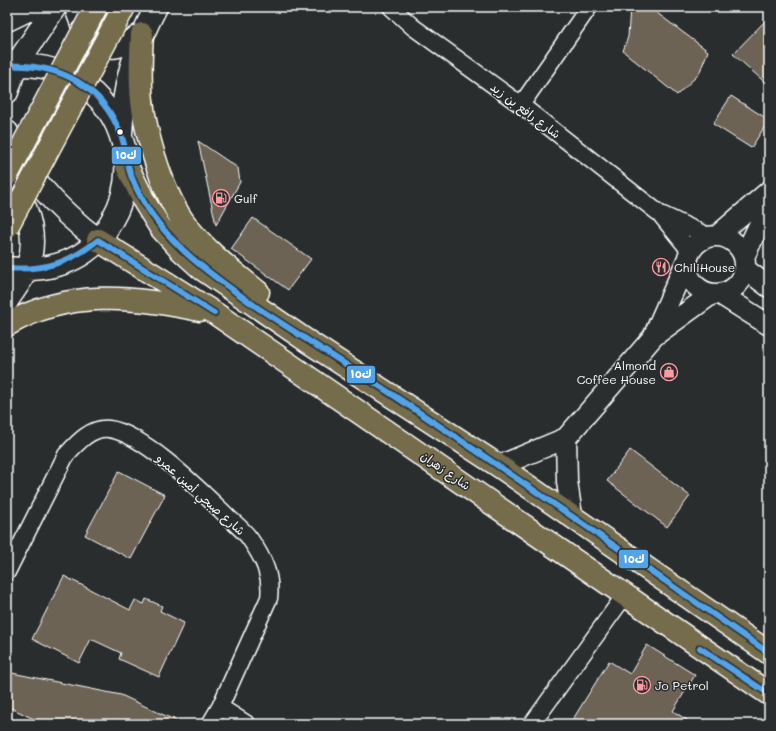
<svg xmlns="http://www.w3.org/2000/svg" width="776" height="731" font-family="Mali,'Playpen Sans Arabic',sans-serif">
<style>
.building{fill:#6c6454;stroke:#fff}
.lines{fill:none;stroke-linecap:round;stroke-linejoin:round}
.minor-casing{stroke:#fff;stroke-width:19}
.tertiary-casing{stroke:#fff;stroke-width:23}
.secondary-casing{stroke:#fff;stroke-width:25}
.primary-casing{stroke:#fff;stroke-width:25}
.minor{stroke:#2a2d2e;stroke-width:16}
.tertiary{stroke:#2a2d2e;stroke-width:20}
.secondary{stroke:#2a2d2e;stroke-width:22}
.primary{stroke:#746c4b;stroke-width:22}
.trunk-bridge-casing{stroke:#fff;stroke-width:25;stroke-linecap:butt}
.trunk-bridge{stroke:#746c4b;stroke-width:22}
.bus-1-casing{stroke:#2a2d2e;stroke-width:9}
.bus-1{stroke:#53a3e8;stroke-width:6}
.bus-dot{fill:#fff;stroke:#2a2d2e;stroke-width:1.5}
.labels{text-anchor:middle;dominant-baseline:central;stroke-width:3;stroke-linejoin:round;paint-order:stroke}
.street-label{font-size:12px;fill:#fff;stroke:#2a2d2e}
.poi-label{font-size:12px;fill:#fff;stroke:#2a2d2e;text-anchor:start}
.line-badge{stroke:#2a2d2e;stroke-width:1.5}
.badge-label{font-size:11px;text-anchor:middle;font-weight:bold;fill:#fff}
</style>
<rect width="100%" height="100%" fill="#2a2d2e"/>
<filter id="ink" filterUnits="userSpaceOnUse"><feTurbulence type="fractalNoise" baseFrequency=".025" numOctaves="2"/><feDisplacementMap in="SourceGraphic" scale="8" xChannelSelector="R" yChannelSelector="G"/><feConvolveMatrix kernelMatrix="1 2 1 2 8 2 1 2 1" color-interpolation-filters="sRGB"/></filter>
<g filter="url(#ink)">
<path class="building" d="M630 7H649L708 51 699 74 677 95 623 51 628 37Z
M769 17V86L733 54Z
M731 96 769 120 751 148 713 124Z
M198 141 238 168 240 182 216 225Z
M253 218 311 259 288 290 231 249Z
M630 450 690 496 667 527 607 481Z
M119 471 165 495 131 559 85 535Z
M64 576 130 610 135 600 144 604 146 599 162 606 160 611 184 623 159 677 119 659 121 653 91 639 79 663 32 639Z
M647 645 695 675 673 711 693 724H570L609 661 630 674Z
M7 672 121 695 183 724H44L7 706Z"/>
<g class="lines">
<g class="minor-casing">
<path id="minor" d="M391 7 413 27 521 105 660 214 690 251
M521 105 589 7
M663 215 710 237
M7 572 66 455C77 443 91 427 109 429 143 433 202 492 226 515 234 523 244 530 250 539 263 558 272 575 269 598L220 707 210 724
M220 707 247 724
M532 724 625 595"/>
</g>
<g class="tertiary-casing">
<path id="tertiary" d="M717 236 769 191
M687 265a29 29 0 1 1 58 0a29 29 0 1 1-58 0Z
M744 257 769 204
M745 269 769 287
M720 294 769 325
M654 335 687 260
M566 438 567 481 572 516
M499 466 566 438 654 336 712 294"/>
</g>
<g class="secondary-casing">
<path id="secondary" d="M76 7C87 46 107 59 142 34
M7 20 34 7
M7 66C32 63 58 68 79 82 125 112 140 172 112 220 106 232 97 244 85 252 62 268 34 271 7 268
M7 92 16 65 55 7
M7 132C25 175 61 212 98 240
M121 134C123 86 134 49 156 7
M7 174C26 202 41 236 26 270 22 281 13 291 7 301"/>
</g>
<g class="primary-casing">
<path id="primary" d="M142 34C141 52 140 69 141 86 142 125 161 189 183 221 203 249 232 271 258 292
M127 166 145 203 160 227 181 250 202 269 307 341 499 466 769 653
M98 240 216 314 769 694
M7 325C67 289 134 296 200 310"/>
</g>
<use href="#minor" class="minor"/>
<use href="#tertiary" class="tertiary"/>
<use href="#secondary" class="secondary"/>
<use href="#primary" class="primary"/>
<g class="trunk-bridge-casing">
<path id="trunk-bridge" d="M7 175 96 7
M7 227 124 7"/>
</g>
<use href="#trunk-bridge" class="trunk-bridge"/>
<g class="bus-1-casing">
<path id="bus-1" d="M7 66C58 63 102 85 121 135 127 149 126 164 132 178 143 206 162 230 183 250 206 272 233 290 258 308 308 341 359 372 408 405 530 486 649 570 769 653
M7 268C43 271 70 263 98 240L214 313
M700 648 769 694"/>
</g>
<use href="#bus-1" class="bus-1"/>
</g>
</g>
<defs>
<g id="fuel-ring" transform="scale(0.9)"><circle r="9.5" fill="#2a2d2e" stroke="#ff9aa2" stroke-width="1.5"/><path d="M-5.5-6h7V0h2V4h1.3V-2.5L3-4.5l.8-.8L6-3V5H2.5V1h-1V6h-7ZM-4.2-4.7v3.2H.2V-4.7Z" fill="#ff9aa2"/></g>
<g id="restaurant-ring" transform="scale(0.9)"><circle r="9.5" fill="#2a2d2e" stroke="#ff9aa2" stroke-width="1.5"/><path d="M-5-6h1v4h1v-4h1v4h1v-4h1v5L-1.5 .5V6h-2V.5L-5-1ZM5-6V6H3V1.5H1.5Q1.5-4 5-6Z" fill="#ff9aa2"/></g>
<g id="shop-ring" transform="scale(0.9)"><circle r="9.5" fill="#2a2d2e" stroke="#ff9aa2" stroke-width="1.5"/><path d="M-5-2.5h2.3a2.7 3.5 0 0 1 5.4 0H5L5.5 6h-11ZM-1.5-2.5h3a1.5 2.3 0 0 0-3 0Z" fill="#ff9aa2"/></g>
</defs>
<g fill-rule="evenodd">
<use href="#fuel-ring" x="221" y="198"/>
<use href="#restaurant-ring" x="661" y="267"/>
<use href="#shop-ring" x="669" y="372"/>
<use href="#fuel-ring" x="642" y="685"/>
</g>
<circle class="bus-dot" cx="120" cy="132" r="3.5"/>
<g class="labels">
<g class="street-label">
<text transform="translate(526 110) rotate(37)">شارع رافع بن زيد</text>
<text transform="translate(446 470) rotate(35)">شارع زهران</text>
<text transform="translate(201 494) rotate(42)">شارع صبحي أمين عمرو</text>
</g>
<g class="poi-label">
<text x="234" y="198">Gulf</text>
<text x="674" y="267">ChiliHouse</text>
<text x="656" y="365" text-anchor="end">Almond<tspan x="656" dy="14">Coffee House</tspan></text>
<text x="655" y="685">Jo Petrol</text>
</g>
</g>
<g class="line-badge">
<rect x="111" y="146" width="31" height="19" rx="4" fill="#53a3e8"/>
<rect x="346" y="365" width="30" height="19" rx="4" fill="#53a3e8"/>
<rect x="618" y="549" width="31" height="20" rx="4" fill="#53a3e8"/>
</g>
<g class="badge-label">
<text x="126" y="159">ك١٥</text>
<text x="361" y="378">ك١٥</text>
<text x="634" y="563">ك١٥</text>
</g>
<rect width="776" height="731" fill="none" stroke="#2a2d2e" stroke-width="24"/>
<rect x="12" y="12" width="752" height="707" fill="none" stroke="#fff" stroke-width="1.5" filter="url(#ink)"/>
</svg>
